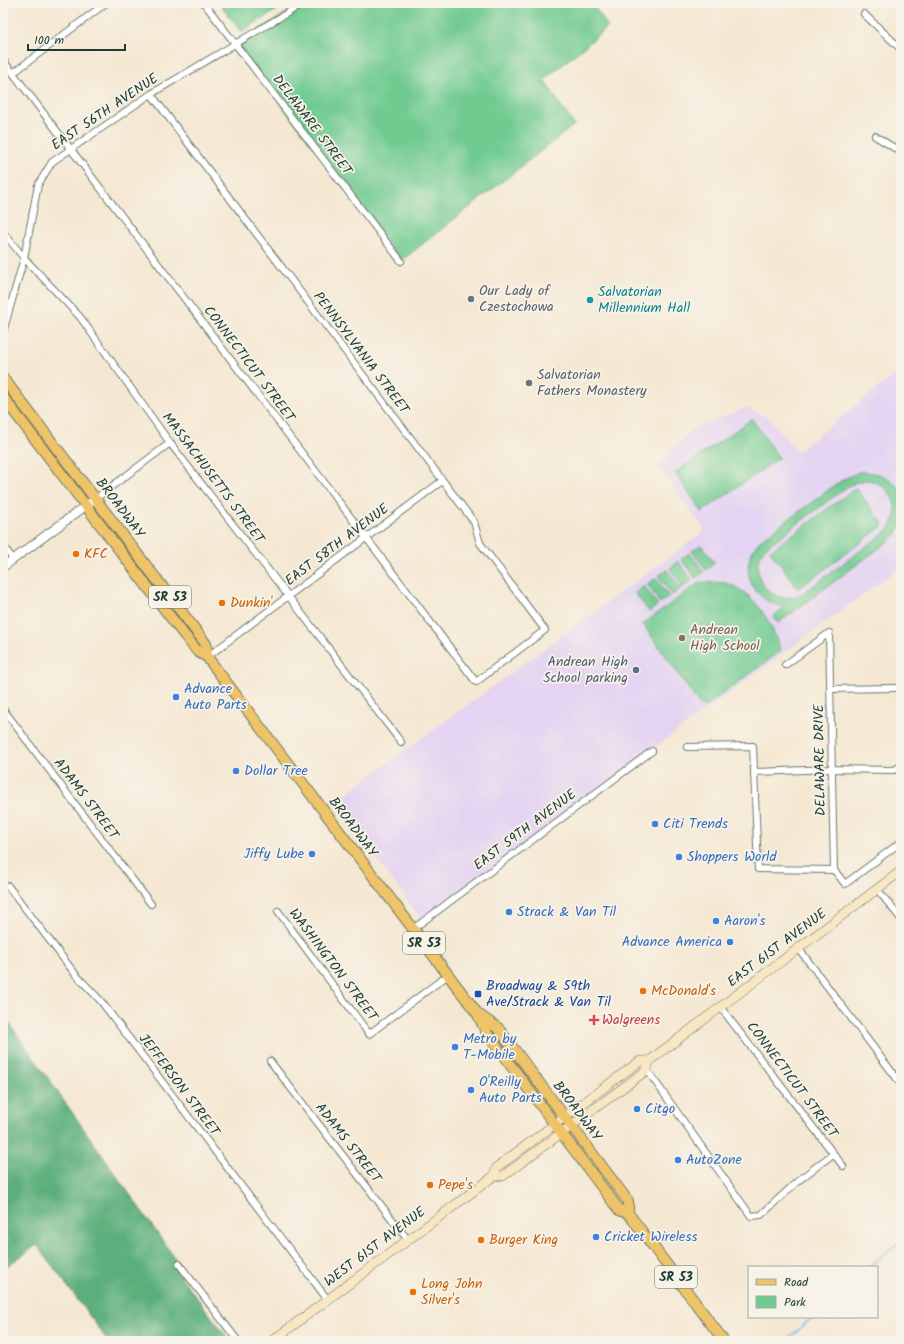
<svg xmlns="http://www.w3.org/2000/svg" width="904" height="1344" font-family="Kalam,sans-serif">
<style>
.built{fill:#e4d3f2}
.green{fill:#71cb91;stroke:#488462;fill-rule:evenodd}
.forest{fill:#5caf7b;stroke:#3e7658}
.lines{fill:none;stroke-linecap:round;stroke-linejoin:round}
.stream{stroke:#68bae3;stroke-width:2}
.minor-casing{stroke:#6a796c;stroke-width:8}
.tertiary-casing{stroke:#6a796c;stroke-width:10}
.secondary-casing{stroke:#6a796c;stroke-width:10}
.primary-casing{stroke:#6a796c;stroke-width:12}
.minor{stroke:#fff;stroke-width:6}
.tertiary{stroke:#fff;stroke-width:8}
.secondary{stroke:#f9e7c3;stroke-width:9}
.primary{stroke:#efc469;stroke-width:10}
.worship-dot{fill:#6b7280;stroke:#f7f3e8;stroke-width:1.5}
.culture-dot{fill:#0f9aa8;stroke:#f7f3e8;stroke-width:1.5}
.food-dot{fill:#e8710a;stroke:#f7f3e8;stroke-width:1.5}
.education-dot{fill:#8d6e63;stroke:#f7f3e8;stroke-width:1.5}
.service-dot{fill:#5c6f8a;stroke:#f7f3e8;stroke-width:1.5}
.shop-dot{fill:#3f7fe0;stroke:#f7f3e8;stroke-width:1.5}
.transit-dot{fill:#1a4fb4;stroke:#f7f3e8;stroke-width:1.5}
.health-dot{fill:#e0444e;stroke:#f7f3e8;stroke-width:1.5}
.labels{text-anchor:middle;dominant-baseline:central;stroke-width:3.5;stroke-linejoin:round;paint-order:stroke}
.shield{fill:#f7f3e8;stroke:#60746a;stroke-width:1}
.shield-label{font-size:13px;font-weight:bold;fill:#1f3d34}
.street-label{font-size:14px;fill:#1f3d34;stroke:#f7f3e8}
.worship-label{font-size:14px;fill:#5b616d;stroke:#f7f3e8;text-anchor:start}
.culture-label{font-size:14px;fill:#0d838f;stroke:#f7f3e8;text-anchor:start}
.food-label{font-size:14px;fill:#c56008;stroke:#f7f3e8;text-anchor:start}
.education-label{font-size:14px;fill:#785e54;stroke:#f7f3e8;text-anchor:start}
.service-label{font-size:14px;fill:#4e5e75;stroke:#f7f3e8;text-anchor:end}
.shop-label{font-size:14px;fill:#366cbe;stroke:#f7f3e8;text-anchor:start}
.transit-label{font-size:14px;fill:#164399;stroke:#f7f3e8;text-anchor:start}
.health-label{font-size:14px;fill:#be3a42;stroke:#f7f3e8;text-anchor:start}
</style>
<rect width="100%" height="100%" fill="#f7f3e8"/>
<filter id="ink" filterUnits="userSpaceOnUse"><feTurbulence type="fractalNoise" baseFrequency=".025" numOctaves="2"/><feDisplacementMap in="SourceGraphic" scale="8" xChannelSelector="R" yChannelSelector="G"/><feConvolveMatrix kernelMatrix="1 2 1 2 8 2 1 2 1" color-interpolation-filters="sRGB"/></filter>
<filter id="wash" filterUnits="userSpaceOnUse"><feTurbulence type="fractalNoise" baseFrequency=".012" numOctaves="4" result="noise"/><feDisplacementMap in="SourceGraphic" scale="16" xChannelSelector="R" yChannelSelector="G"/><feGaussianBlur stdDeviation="0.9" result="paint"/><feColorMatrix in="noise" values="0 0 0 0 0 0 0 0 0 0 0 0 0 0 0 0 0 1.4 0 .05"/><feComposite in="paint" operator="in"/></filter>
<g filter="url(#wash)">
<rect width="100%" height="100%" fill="#f5e8d3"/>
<path class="built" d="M901 370V567L421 919 335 802 705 531 659 467 691 429 746 408 768 417 797 452Z"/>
<path class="green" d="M219 3H288L241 32Z
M304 3H592L608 27 544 80 574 125 401 261 235 44Z
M752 419 779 458 702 512 675 473Z
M859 472C874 471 898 477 901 496 902 501 901 506 901 511 901 526 901 531 889 541L778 623 773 617 785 607C749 601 735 564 763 538L842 480ZM867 480C892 484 904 510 888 530L802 594C771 609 745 574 765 548L847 487 857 482Z
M856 488 884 525 798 589 770 551Z
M701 545 715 563 706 570 692 551Z
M690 553 704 572 695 578 681 559Z
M678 561 692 580 683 587 670 568Z
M667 570 681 588 672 595 658 576Z
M656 578 669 597 660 603 647 584Z
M700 582C709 583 723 581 731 585 758 596 772 625 781 651L706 706 700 705 643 624Z
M644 586 658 605 649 612 635 593Z"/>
<path class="forest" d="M7 1020 179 1264 175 1269 230 1341H108L37 1245 3 1269V1025Z"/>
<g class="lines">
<path class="stream" d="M869 1267 901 1241
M786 1341 813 1317"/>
</g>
</g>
<g filter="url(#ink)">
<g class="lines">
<g class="minor-casing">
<path id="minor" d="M204 3 401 261
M864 14 901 49
M3 60 476 682 545 630 480 543 474 522 151 94
M13 73 106 3
M875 136 901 152
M3 232 24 258 80 317 170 443 401 742
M3 332 24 258 38 185 52 162 151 94 304 3
M95 499 170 443
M3 546 13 559
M829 633 834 870 845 884 901 842
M207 657 442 481
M785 665 829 633
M831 689 895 688
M3 709 151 904
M687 747 753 746 758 869 834 870
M754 772 831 769 894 770 901 766
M8 886 76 975 100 1000 328 1300
M877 889 901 919
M278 911 369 1034 448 975
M413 929 652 751
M799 949 901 1084
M721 1008 843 1166
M270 1061 408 1240
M647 1070 751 1216 761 1215 799 1180 833 1154
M179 1264 238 1341"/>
</g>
<g class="tertiary-casing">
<path id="tertiary" d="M3 567 95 499"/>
</g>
<g class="secondary-casing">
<path id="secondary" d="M494 1176H503L647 1070 649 1061 901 871
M272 1341 494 1176 497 1167 640 1061H649"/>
</g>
<g class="primary-casing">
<path id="primary" d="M3 378 206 644 207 657
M3 397 185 636 198 652 207 657 477 1013 488 1035 619 1210 628 1213 724 1341
M479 1015 498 1028 628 1201V1213"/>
</g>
<use href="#minor" class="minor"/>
<use href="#tertiary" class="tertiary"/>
<use href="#secondary" class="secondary"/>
<use href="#primary" class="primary"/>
</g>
</g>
<g class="worship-dot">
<circle cx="471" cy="299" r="4"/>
<circle cx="529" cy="383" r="4"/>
</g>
<circle class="culture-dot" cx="590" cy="300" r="4"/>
<g class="food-dot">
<circle cx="76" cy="554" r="4"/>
<circle cx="222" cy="603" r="4"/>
<circle cx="643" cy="991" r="4"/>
<circle cx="430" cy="1185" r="4"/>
<circle cx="481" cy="1240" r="4"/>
<circle cx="413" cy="1292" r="4"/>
</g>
<circle class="education-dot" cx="682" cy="638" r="4"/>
<circle class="service-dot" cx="636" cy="670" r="4"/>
<g class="shop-dot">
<circle cx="176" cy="697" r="4"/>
<circle cx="236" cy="771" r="4"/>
<circle cx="655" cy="824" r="4"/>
<circle cx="312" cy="854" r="4"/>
<circle cx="679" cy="857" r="4"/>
<circle cx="509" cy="912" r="4"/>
<circle cx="716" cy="921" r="4"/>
<circle cx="730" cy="942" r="4"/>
<circle cx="455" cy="1047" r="4"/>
<circle cx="471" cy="1090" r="4"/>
<circle cx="637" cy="1109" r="4"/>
<circle cx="678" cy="1160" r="4"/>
<circle cx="596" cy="1237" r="4"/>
</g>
<rect class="transit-dot" x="474" y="990" width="8" height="8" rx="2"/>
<path class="health-dot" d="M592 1014h4v4h4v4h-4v4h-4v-4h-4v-4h4z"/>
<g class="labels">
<g class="shield">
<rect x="149" y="586" width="42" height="22" rx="3"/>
<rect x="403" y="932" width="42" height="22" rx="3"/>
<rect x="655" y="1266" width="42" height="22" rx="3"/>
</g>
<g class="shield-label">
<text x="170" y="597">SR 53</text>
<text x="424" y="943">SR 53</text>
<text x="676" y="1277">SR 53</text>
</g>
<g class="street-label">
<text transform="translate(105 112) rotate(-34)">EAST 56TH AVENUE</text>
<text transform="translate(312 125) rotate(53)">DELAWARE STREET</text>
<text transform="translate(361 353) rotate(53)">PENNSYLVANIA STREET</text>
<text transform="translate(249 364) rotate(53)">CONNECTICUT STREET</text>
<text transform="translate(213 478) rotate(53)">MASSACHUSETTS STREET</text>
<text transform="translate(120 508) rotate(53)">BROADWAY</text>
<text transform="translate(337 545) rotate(-37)">EAST 58TH AVENUE</text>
<text transform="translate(820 760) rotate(-91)">DELAWARE DRIVE</text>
<text transform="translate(86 799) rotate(53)">ADAMS STREET</text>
<text transform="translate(353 827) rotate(53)">BROADWAY</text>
<text transform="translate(525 830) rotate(-37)">EAST 59TH AVENUE</text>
<text transform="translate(777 948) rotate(-37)">EAST 61ST AVENUE</text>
<text transform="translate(333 965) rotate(53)">WASHINGTON STREET</text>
<text transform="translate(792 1080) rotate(53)">CONNECTICUT STREET</text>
<text transform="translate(179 1085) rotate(53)">JEFFERSON STREET</text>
<text transform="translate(577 1111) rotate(53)">BROADWAY</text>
<text transform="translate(348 1143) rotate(52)">ADAMS STREET</text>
<text transform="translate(375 1247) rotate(-37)">WEST 61ST AVENUE</text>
</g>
<g class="worship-label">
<text x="479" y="291">Our Lady of<tspan x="479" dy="16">Czestochowa</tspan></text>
<text x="537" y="375">Salvatorian<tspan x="537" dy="16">Fathers Monastery</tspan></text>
</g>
<g class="culture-label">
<text x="598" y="292">Salvatorian<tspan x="598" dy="16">Millennium Hall</tspan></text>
</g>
<g class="food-label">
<text x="84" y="554">KFC</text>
<text x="230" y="603">Dunkin'</text>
<text x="651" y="991">McDonald's</text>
<text x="438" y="1185">Pepe's</text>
<text x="489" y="1240">Burger King</text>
<text x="421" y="1284">Long John<tspan x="421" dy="16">Silver's</tspan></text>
</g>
<g class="education-label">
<text x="690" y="630">Andrean<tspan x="690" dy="16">High School</tspan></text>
</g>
<g class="service-label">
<text x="628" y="662">Andrean High<tspan x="628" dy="16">School parking</tspan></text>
</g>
<g class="shop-label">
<text x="184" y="689">Advance<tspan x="184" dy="16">Auto Parts</tspan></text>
<text x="244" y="771">Dollar Tree</text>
<text x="663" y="824">Citi Trends</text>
<text x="304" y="854" text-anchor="end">Jiffy Lube</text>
<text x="687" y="857">Shoppers World</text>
<text x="517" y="912">Strack &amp; Van Til</text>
<text x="724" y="921">Aaron's</text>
<text x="722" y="942" text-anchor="end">Advance America</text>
<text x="463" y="1039">Metro by<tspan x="463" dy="16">T-Mobile</tspan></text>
<text x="479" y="1082">O'Reilly<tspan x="479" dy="16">Auto Parts</tspan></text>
<text x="645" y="1109">Citgo</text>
<text x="686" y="1160">AutoZone</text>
<text x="604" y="1237">Cricket Wireless</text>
</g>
<g class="transit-label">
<text x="486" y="986">Broadway &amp; 59th<tspan x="486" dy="16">Ave/Strack &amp; Van Til</tspan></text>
</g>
<g class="health-label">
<text x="602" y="1020">Walgreens</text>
</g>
</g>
<rect width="904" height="1344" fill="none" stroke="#f7f3e8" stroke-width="16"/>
<rect x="748" y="1266" width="130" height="52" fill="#f7f3e8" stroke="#a1aaa0"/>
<rect x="756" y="1279" width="20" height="6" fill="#efc469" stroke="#a1aaa0"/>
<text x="784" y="1286" font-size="12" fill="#1f3d34">Road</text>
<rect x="756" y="1296" width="20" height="12" fill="#71cb91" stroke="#a1aaa0"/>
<text x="784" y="1306" font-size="12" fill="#1f3d34">Park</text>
<path d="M28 44v6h97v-6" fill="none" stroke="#1f3d34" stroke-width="2"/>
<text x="34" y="44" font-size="12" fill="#1f3d34" stroke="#f7f3e8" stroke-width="3" paint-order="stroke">100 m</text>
</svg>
